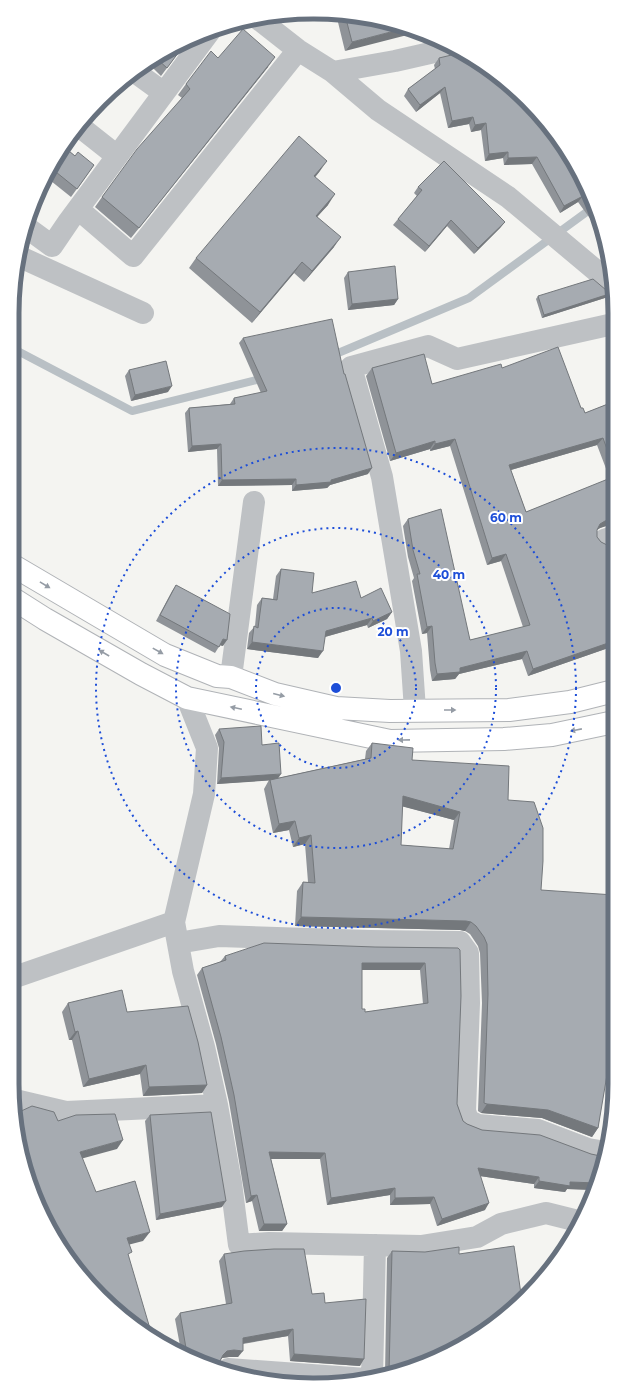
<svg xmlns="http://www.w3.org/2000/svg" width="627" height="1397" font-family="Montserrat,sans-serif">
<style>
.lines{fill:none;stroke-linecap:round;stroke-linejoin:round}
.stream{stroke:#b9c0c5;stroke-width:8}
.major-casing{stroke:#b0b3b7;stroke-width:24}
.minor{stroke:#bec1c4;stroke-width:22}
.major{stroke:#fff;stroke-width:22}
.wall{fill:#8f9398;fill-rule:evenodd}
.shaded-wall{fill:#74787c}
.building{fill:#a6abb1;stroke:#74787c;fill-rule:evenodd}
.oneway{fill:#959ca5}
.ring{fill:none;stroke:#1d4ed8;stroke-width:2;stroke-dasharray:2 4}
.rim{fill:none;stroke:#67717e;stroke-width:5}
.centre{fill:#1d4ed8;stroke:#fff;stroke-width:2}
.ring-label{font-size:12px;text-anchor:middle;font-weight:bold;fill:#1d4ed8;stroke:#fff;stroke-width:4;stroke-linejoin:round;paint-order:stroke}
</style>
<rect width="100%" height="100%" fill="#f4f4f1"/>
<g class="lines">
<path class="stream" d="M12 348 132 411 265 378
M331 356 469 298 588 211 593 206"/>
<g class="major-casing">
<path id="major" d="M12 565 165 655 217 676 231 677 275 694 336 708 390 711 509 710 570 702 614 691
M12 598 45 619 141 674 187 698 390 741 504 739 552 735 614 722"/>
</g>
<path class="minor" d="M257 18 298 50 333 72 378 110 508 197 612 284
M135 72 164 93
M333 72 395 61 452 48
M79 126 117 156
M78 209 133 256 298 50
M26 227 52 246 69 221 210 31
M18 256 143 313
M604 540 613 537
M231 677 254 502
M187 698 207 748 204 794 174 922 183 971 204 1047 217 1105 231 1183 239 1245 269 1243 421 1246 477 1237 501 1224 546 1213 578 1221
M415 710 411 651 382 477 351 367 428 346 457 359 613 324
M178 943 219 936 370 941 460 942 468 953 469 1003 465 1111 468 1120 478 1125 538 1130 588 1149 606 1152
M12 978 174 922
M15 1100 66 1112 217 1105
M228 1369 366 1379
M372 1378 375 1245"/>
<use href="#major" class="major"/>
</g>
<path class="wall" d="M313 12 334 14 309 21 307 13Z
M336 14 372 18 345 51Z
M187 41 161 76 147 62Z
M218 58 268 67 131 238 95 207 102 197 182 98 178 95 186 84Z
M439 58 592 198 602 235 578 202 560 213 532 164 504 165 503 158 485 161 481 130 471 132 469 124 448 128 440 93 416 112 404 96 408 89 435 69 434 65Z
M63 146 75 156 94 165 71 197 46 177Z
M320 171 315 177 328 205 317 216 334 247 304 282 294 273 252 323 189 268 196 258Z
M418 187 505 222 500 228 474 254 447 226 425 252 393 225 398 219 417 196 414 193Z
M348 272 398 299 394 305 348 310 344 278Z
M538 296H611L542 318 536 299Z
M243 338 344 374 368 474 330 485 327 488 292 491V485L218 486 217 449 188 452 185 413 189 408 230 404 234 398 261 393 239 343Z
M372 368 432 384 502 368 581 408 585 413 613 402V525H609L600 528 597 530V537L601 542 607 545 613 544 614 646 528 676 522 659 459 674 455 679 432 681 430 670 427 633 422 634 412 581 414 578 408 557 403 526 408 519 470 640 523 627 501 561 487 565 450 446 430 451V449L390 461 366 376ZM597 445 610 479 526 512 511 470Z
M129 370 168 392 131 401 125 376Z
M281 569 312 593 361 598 392 612 387 619 368 628 367 625 325 637 318 658 247 649 249 633 255 626 257 605 262 598 273 599 276 576Z
M176 585 223 646 220 645 215 653 156 621 172 591Z
M219 729 262 745 278 778 365 759 366 751 372 743 508 800 607 1072 598 1128 592 1137 542 1118 481 1113 478 1111 482 1003 480 953 478 946 470 934 465 931 460 930 295 926 297 891 303 882H308L305 844 293 847 289 830 273 833 264 789 269 780 217 784 219 748 215 735ZM402 806 454 820 449 849 401 845Z
M614 743V779L607 781 611 747Z
M375 947 458 948 457 1104 463 1121 467 1124 482 1130 591 1154 605 1157 595 1190 567 1189 565 1192 534 1188V1184L480 1176 485 1210 437 1226 430 1204 390 1205V1195L327 1205 320 1159H271L287 1224 282 1231H259L252 1201 246 1203 229 1102 216 1044 197 975 202 968 220 962 225 956ZM362 970H420L423 1004 365 1012 362 1009Z
M68 1003 127 1012 207 1085 202 1093 143 1096 140 1074 83 1087 72 1040H69L62 1012Z
M150 1115 222 1207 156 1220 145 1121Z
M392 1251 459 1254 521 1294 410 1369 385 1375 387 1258Z
M224 1254 312 1294 325 1303 360 1366 290 1361 288 1336 243 1344 238 1357H229L222 1358 220 1361 221 1367 181 1351 175 1319 180 1313 226 1304 219 1261Z"/>
<path class="shaded-wall" d="M315 12 334 14 309 21Z
M406 28 419 32 345 51 352 42Z
M275 57 268 67 131 238 139 228Z
M445 87 440 93 416 112 420 105Z
M473 117 469 124 448 128 452 121Z
M486 123 481 130 471 132 475 125Z
M508 152 503 158 485 161 489 154Z
M537 157 532 164 504 165 508 158Z
M327 161 320 171 307 187 314 176Z
M335 194 328 205 309 226 316 216Z
M583 196 578 202 560 213 564 206Z
M451 220 447 226 425 252 429 246Z
M505 222 500 228 474 254 478 248Z
M341 237 334 247 304 282 312 271Z
M302 262 294 273 252 323 260 312Z
M612 293 611 296 542 318 544 315Z
M398 299 394 305 348 310 352 304Z
M172 386 168 392 131 401 135 395Z
M603 438 597 445 504 472 509 465Z
M455 439 450 446 430 451 435 444Z
M435 441 430 449 390 461 396 453Z
M221 444 217 449 188 452 192 446Z
M372 468 368 474 330 485 327 488 292 491 296 485 331 480Z
M296 479 292 485 218 486 222 480Z
M613 518V525H609L600 528 595 531 600 524 605 521Z
M506 554 501 561 487 565 492 558Z
M392 612 387 619 368 628 373 621Z
M372 618 367 625 321 638 326 631Z
M432 626 427 633 422 634 427 627Z
M223 639 227 640 223 646 219 645Z
M614 641V646L528 676 533 669Z
M252 642 323 651 318 658 247 649Z
M527 651 522 659 459 674 455 679 432 681 437 674Z
M614 773V779L607 781 612 774Z
M281 774 277 780 217 784 221 778Z
M403 796 460 812 454 820 397 805Z
M295 821 289 830 273 833 279 824Z
M311 835 305 844 293 847 299 838Z
M301 917 466 921 471 922 465 931 460 930 295 926Z
M362 963H425L420 970H357Z
M78 1031 72 1040H69L75 1032Z
M609 1063H615V1071L602 1072Z
M146 1065 140 1074 83 1087 89 1079Z
M207 1085 202 1093 143 1096 149 1087Z
M487 1104 548 1110 598 1128 592 1137 542 1118 481 1113Z
M123 1140 117 1149 73 1161 80 1152Z
M269 1152 325 1153 320 1159H264Z
M478 1168 539 1177 534 1184 473 1175Z
M539 1181 570 1182 597 1183 595 1190 567 1189 565 1192 534 1188Z
M395 1188 390 1195 327 1205 331 1198Z
M257 1195 252 1201 246 1203 251 1196Z
M434 1197 430 1204 390 1205 395 1198Z
M226 1201 222 1207 156 1220 160 1214Z
M489 1203 485 1210 437 1226 442 1219Z
M264 1224H287L282 1231H259Z
M150 1232 143 1241 120 1247 127 1238Z
M293 1329 288 1336 239 1344 243 1338Z
M234 1350 243 1351 238 1357H229L222 1358 218 1362 223 1355 227 1351Z
M294 1354 364 1359 360 1366 290 1361Z"/>
<path class="building" d="M345 15 372 18 406 28 352 42Z
M243 29 275 57 139 228 102 197 137 149 190 89 186 84 211 51 218 58Z
M187 41 167 68 156 58Z
M460 53 497 74 553 130 592 198 596 214 583 196 564 206 537 157 508 158V152L489 154 486 123 475 125 473 117 452 121 445 87 420 105 408 89 440 65 439 58Z
M299 136 327 161 314 176 335 194 316 216 341 237 312 271 302 262 260 312 196 258Z
M63 146 75 156 78 152 94 165 77 189 51 168Z
M444 161 505 222 478 248 451 220 429 246 398 219 422 190 418 187Z
M395 266 398 299 352 304 348 272Z
M593 279 606 290 612 293 544 315 538 296Z
M332 319 344 374H345L372 468 331 480V482L296 485V479L222 480 221 444 192 446 189 408 235 404 234 398 267 391 243 338Z
M558 347 581 408H583L585 413 613 402V466L603 438 509 465 526 512 613 477V518L605 521 600 524 597 530V537L601 542 607 545 613 544 614 641 533 669 527 651 460 668V672L437 674 435 663 432 626 427 627 417 574H420L413 550 408 519 441 509 470 640 530 625 506 554 492 558 455 439 435 444V441L396 453 372 368 424 354 432 384 501 364 502 368Z
M166 361 172 386 135 395 129 370Z
M281 569 314 573 312 593 356 581 361 598 381 588 392 612 373 621 372 618 326 631 323 651 252 642 254 626 258 628 262 598 277 600Z
M176 585 230 614 227 640 223 639 219 647 160 615Z
M261 726 262 745 279 743 281 774 221 778 224 742 219 729Z
M372 743 413 748 412 760 509 766 508 800 534 802 543 828V861L541 890 614 895 615 938H613L615 944V1063H609L598 1128 548 1110 487 1104 484 1103 488 994 487 944 484 937 476 926 471 922 466 921 301 917 303 882 315 883 311 835 299 838 295 821 279 824 270 780 371 758ZM403 796 460 812 453 849 401 845Z
M614 758V773L612 774Z
M264 943 375 947 458 948 460 950 461 996 457 1104 463 1121 467 1124 482 1130 540 1135 591 1154 605 1157 597 1183 570 1182V1186L539 1181V1177L478 1168 489 1203 442 1219 434 1197 395 1198V1188L331 1198 325 1153 269 1152 287 1224H264L257 1195 251 1196 234 1095 221 1037 202 968 226 960 225 956ZM362 963H425L428 1003 365 1012V1009H362Z
M122 990 127 1012 188 1006 198 1042 207 1085 149 1087 146 1065 89 1079 78 1031 75 1032 68 1003Z
M32 1106 54 1112 58 1121 76 1115 115 1114 123 1140 80 1152 96 1192 135 1181 150 1232 127 1238 132 1252 128 1254 151 1332H148L87 1282 52 1234 28 1181 17 1113Z
M211 1112 226 1201 160 1214 150 1115Z
M514 1246 521 1294H526L464 1345 410 1369 388 1374 389 1372 392 1251 425 1252 459 1247V1254Z
M274 1249H304L312 1294 324 1293 325 1303 366 1299 364 1359 294 1354 293 1329 243 1338V1351L234 1350 227 1351 223 1355 220 1361 221 1367 187 1354 180 1313 232 1303 224 1254 244 1251Z
M296 1379 322 1381H296Z"/>
<defs><path id="oneway-solid" d="M-6-.8H1V-3.2L6.5 0L1 3.2V.8H-6Z"/></defs>
<g class="oneway">
<use href="#oneway-solid" transform="translate(45 585) rotate(31)"/>
<use href="#oneway-solid" transform="translate(158 651) rotate(29)"/>
<use href="#oneway-solid" transform="translate(104 653) rotate(-150)"/>
<use href="#oneway-solid" transform="translate(279 695) rotate(14)"/>
<use href="#oneway-solid" transform="translate(236 708) rotate(-168)"/>
<use href="#oneway-solid" transform="translate(450 710)"/>
<use href="#oneway-solid" transform="translate(576 730) rotate(169)"/>
<use href="#oneway-solid" transform="translate(404 740) rotate(179)"/>
</g>
<g class="ring">
<circle cx="336" cy="688" r="80"/>
<circle cx="336" cy="688" r="160"/>
<circle cx="336" cy="688" r="240"/>
</g>
<path d="M0 0H627V1397H0ZM313 19H314A294 294 0 0 1 608 313V1084A294 294 0 0 1 314 1378H313A294 294 0 0 1 19 1084V313A294 294 0 0 1 313 19Z" fill="#fff" fill-rule="evenodd"/>
<path class="rim" d="M313 19H314A294 294 0 0 1 608 313V1084A294 294 0 0 1 314 1378H313A294 294 0 0 1 19 1084V313A294 294 0 0 1 313 19Z"/>
<circle cx="336" cy="688" r="6" class="centre"/>
<g class="ring-label">
<text x="506" y="522">60 m</text>
<text x="449" y="579">40 m</text>
<text x="393" y="636">20 m</text>
</g>
</svg>
